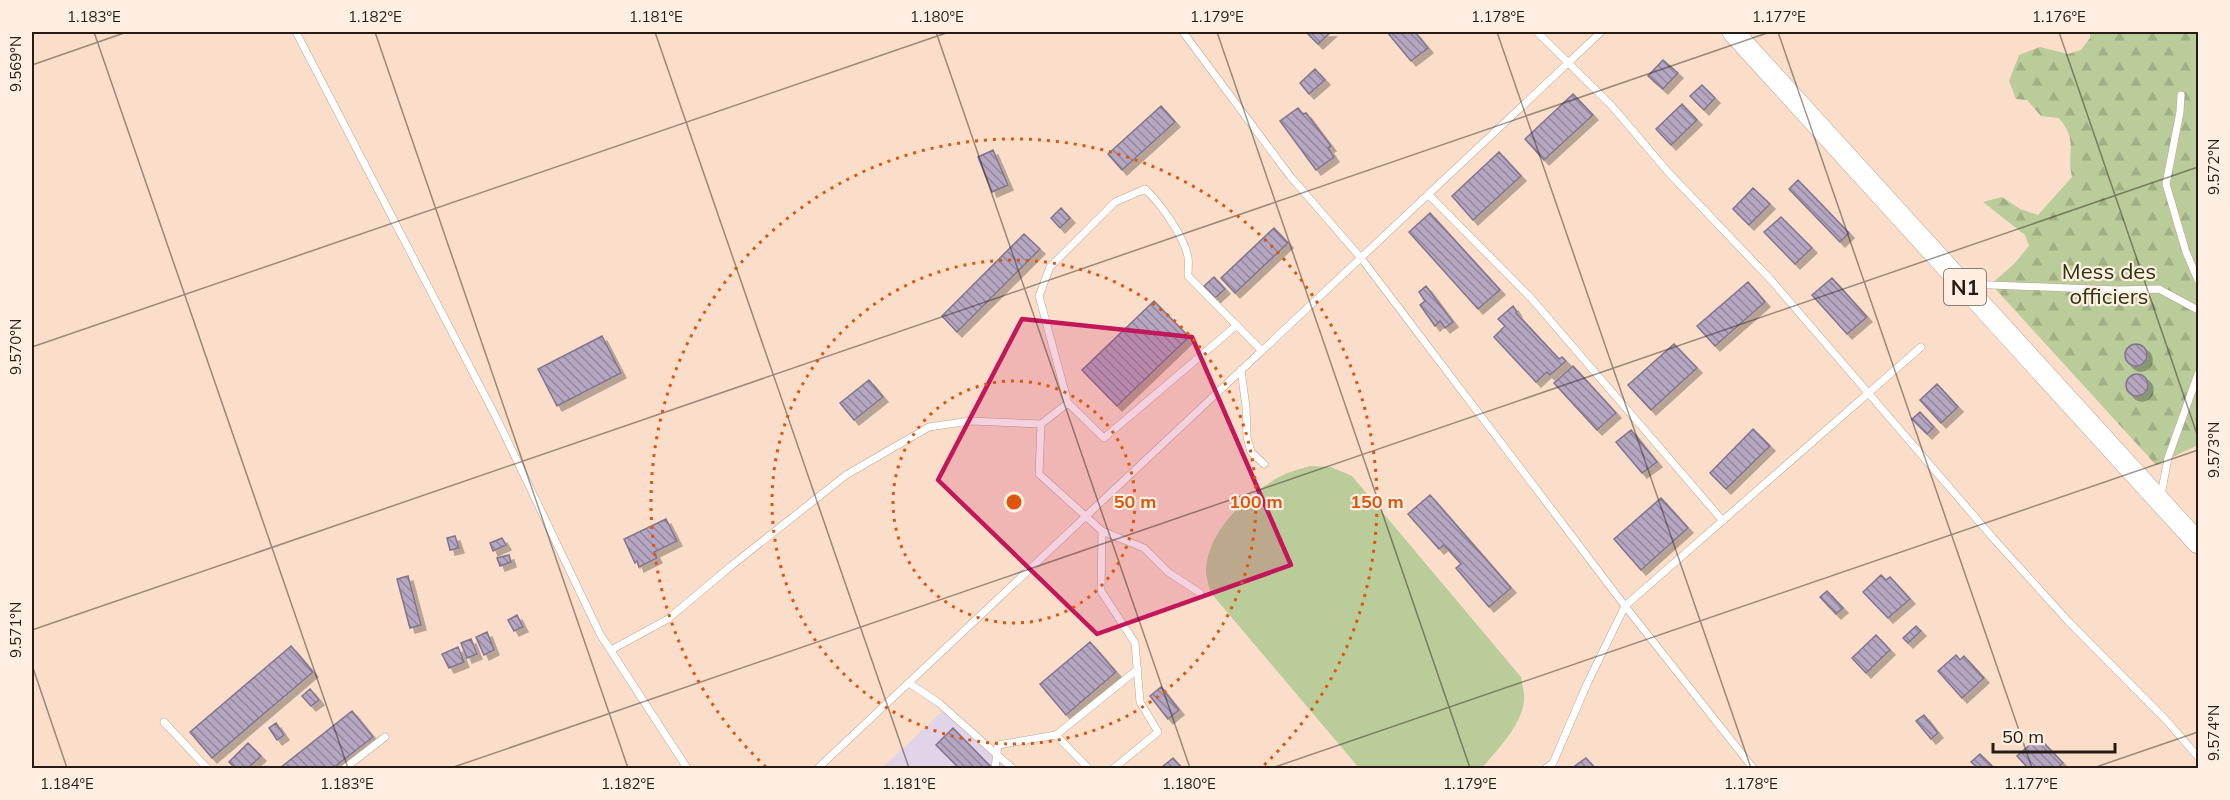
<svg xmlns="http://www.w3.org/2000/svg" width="2230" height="800" font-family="Mulish,sans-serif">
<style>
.medical{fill:#e2d4e8}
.forest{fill:url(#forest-firs)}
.pitch{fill:#bacc9a}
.building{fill:url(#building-back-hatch);stroke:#81748d;stroke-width:1.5;filter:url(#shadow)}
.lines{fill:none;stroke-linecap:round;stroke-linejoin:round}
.service-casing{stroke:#bda390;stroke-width:8}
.trunk-casing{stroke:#bda390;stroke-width:22}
.service{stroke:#fff;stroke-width:7}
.trunk{stroke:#fff;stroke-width:21}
.marked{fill:#c2185b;fill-opacity:0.2;stroke:#c2185b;stroke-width:4.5;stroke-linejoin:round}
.ticks{fill:none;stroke:#251c15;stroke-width:1.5;stroke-opacity:0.45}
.ring{fill:none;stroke:#de560c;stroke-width:3;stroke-dasharray:3 6}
.labels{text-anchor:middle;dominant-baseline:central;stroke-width:4.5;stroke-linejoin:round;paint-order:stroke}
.shield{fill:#ffeee2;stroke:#665b52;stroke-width:1.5}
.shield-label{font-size:21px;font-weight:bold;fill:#251c15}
.park-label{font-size:22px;fill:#2b3610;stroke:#ffeee2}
.centre{fill:#de560c;stroke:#ffeee2;stroke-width:3}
.ring-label{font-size:18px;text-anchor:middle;font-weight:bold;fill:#de560c;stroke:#ffeee2;stroke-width:4.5;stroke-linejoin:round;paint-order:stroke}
.neatline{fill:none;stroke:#251c15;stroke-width:2}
.ticks-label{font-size:15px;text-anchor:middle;fill:#251c15}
</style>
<defs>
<pattern id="forest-firs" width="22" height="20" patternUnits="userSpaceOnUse" patternTransform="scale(1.5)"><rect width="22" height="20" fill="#bacc9a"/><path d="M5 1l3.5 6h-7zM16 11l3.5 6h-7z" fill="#a0af84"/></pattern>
<pattern id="building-back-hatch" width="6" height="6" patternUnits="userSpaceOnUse" patternTransform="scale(1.5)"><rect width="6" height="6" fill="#b5a7c2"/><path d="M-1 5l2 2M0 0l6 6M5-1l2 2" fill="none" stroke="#93879c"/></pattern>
<filter id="shadow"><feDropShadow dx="5" dy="5" stdDeviation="0" flood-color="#0004"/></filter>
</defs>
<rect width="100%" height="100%" fill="#fadeca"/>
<path class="medical" d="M947 707 1006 768H882Z"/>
<path class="forest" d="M2090 32H2198V445L2156 465 1991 284 2014 264 2029 246 2025 235 1983 202 2002 197 2020 209 2038 215 2072 177C2066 149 2079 143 2059 118L2041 116 2027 100 2016 99 2009 81 2019 55 2040 47 2068 54 2081 50 2090 38Z"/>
<path class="pitch" d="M1310 466 1331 467 1352 476 1521 677C1522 685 1525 693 1524 701 1521 726 1498 749 1482 768H1359L1211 593C1209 586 1206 577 1206 570 1208 530 1247 495 1279 477 1288 472 1300 469 1310 466Z"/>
<path class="building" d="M1306 32H1331L1318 44Z
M1387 32H1415L1428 48 1411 61Z
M1663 60 1678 73 1663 89 1648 76Z
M1315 69 1325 80 1309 94 1300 83Z
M1702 85 1715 98 1704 110 1690 96Z
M1573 94 1593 115 1544 160 1525 139Z
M1682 104 1697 120 1671 145 1656 129Z
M1161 106 1175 122 1122 170 1108 154Z
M1298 108 1303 114 1306 113 1331 146 1328 148 1334 157 1316 170 1280 121Z
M993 150 1008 185 992 192 978 157Z
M1499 152 1521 176 1473 220 1452 196Z
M1798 180 1849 233 1840 242 1789 189Z
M1753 188 1770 204 1749 225 1733 209Z
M1061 208 1070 218 1060 228 1051 218Z
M1430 213 1500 290 1478 309 1409 232Z
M1781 217 1812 248 1795 264 1764 232Z
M1274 228 1288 243 1235 293 1221 278Z
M1024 234 1040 249 957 332 942 316Z
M1214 277 1225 289 1215 298 1204 286Z
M1832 278 1867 317 1847 334 1812 295Z
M1748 282 1765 302 1715 346 1697 326Z
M1426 286 1453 322 1445 328 1440 321 1435 326 1420 305 1425 301 1419 292Z
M1154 301 1189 337 1117 406 1082 370Z
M1513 306 1517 312 1516 313 1559 359 1562 357 1566 361 1550 375 1547 372 1536 382 1494 337 1505 326 1498 319Z
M602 336 621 373 557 406 538 369Z
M1674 344 1697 368 1651 410 1628 385Z
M2125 355a11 11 0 1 1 22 0a11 11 0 1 1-22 0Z
M1573 366 1616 413 1597 430 1554 383Z
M2126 385a11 11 0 1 1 22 0a11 11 0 1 1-22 0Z
M869 380 883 397 854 420 840 403Z
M1937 384 1958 407 1941 423 1920 400Z
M1920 412 1934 427 1927 434 1912 419Z
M1753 429 1770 446 1726 489 1710 473Z
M1631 430 1657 462 1642 473 1616 442Z
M1430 495 1511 588 1489 607 1456 568 1461 564 1444 545 1439 549 1408 514Z
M1661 498 1688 528 1641 570 1614 539Z
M666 519 677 541 654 552 657 558 639 567 637 561 635 563 624 539Z
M455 536 459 548 450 550 447 538Z
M502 538 506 545 493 551 490 543Z
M509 555 511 562 500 566 497 558Z
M1881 575 1886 580 1890 577 1910 599 1888 618 1863 592Z
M408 576 421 625 410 628 397 579Z
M1827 591 1843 608 1836 614 1820 597Z
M517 615 523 627 514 631 508 620Z
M1916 626 1921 631 1908 643 1903 638Z
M487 632 494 650 484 655 476 637Z
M1876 635 1890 650 1866 673 1852 658Z
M471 639 477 654 467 658 461 643Z
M1090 642 1116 672 1066 715 1040 684Z
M291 646 313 672 212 758 190 732Z
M458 647 464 662 449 668 442 654Z
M1956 655 1960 660 1964 656 1984 678 1962 698 1938 671Z
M1161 687 1179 710 1168 719 1150 696Z
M310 689 319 700 311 706 302 696Z
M352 711 373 737 333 768H280Z
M1924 715 1938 733 1931 739 1916 721Z
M276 723 284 735 277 740 269 728Z
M953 728 990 766 987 768H959L936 745Z
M2035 740 2039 745 2043 742 2063 763 2057 768H2028L2017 756Z
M248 743 261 756 248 768H235L229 762Z
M1980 754 1994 768H1978L1971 762Z
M1173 758 1182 768H1161Z
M1586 758 1595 768H1572Z"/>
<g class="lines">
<g class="service-casing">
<path id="service" d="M296 32 497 419 600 634 687 768
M1183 32 1290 176 1361 258 1625 606 1753 768
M1537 32 1611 105 1669 173 1771 280 1993 538 2068 621 2167 721 2198 757
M2181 95 2180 112 2166 184 2186 252 2198 280
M1428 194 1531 298 1723 521
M1968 284 2117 290 2159 289 2198 310
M1237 325 1104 438 1068 403 1039 296 1050 267 1115 202 1145 189C1160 203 1184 236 1188 257 1189 262 1188 270 1188 276L1262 351
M1241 370 1246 407 1247 437 1251 452 1264 464
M1041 424 1039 474 1102 531 1101 591 1135 643 1140 702 1158 732 1114 768
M2161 495 2168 458 2198 374
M1102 531 1144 548 1168 572 1200 593
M611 650 668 619 731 566 846 475 929 427 970 421 1041 424 1068 403
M909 683 939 703 1012 768
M164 722 207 768
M345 768 385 737
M818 768 1601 32
M995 768 998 745 1056 735
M1088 768 1056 735 1138 669
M1546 768 1553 763 1587 684 1625 606 1921 347"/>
</g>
<g class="trunk-casing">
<path id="trunk" d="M1733 32 2198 543"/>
</g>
<use href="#service" class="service"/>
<use href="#trunk" class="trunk"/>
</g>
<path class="marked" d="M1022 319 1192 337 1291 565 1097 634 938 480Z"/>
<path class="ticks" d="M94 32 348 768M375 32 628 768M655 32 909 768M936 32 1190 768M1217 32 1470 768M1497 32 1751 768M1778 32 2032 768M2059 32 2198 437M32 65 127 32M32 347 949 32M32 630 1770 32M32 665 67 768M451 768 2198 167M1272 768 2198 450M2093 768 2198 732"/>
<g class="ring">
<circle cx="1014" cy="502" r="121"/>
<circle cx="1014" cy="502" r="242"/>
<path d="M766 767A363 363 0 1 1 1262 767"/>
</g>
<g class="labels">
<rect class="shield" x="1944" y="269" width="42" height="36" rx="4.5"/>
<g class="shield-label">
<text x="1965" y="287">N1</text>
</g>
<g class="park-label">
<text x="2109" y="271">Mess des<tspan x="2109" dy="25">officiers</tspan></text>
</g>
</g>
<circle cx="1014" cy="502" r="9" class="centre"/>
<g class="ring-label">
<text x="1135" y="508">50 m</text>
<text x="1256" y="508">100 m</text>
<text x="1377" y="508">150 m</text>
</g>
<rect width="2230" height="800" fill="none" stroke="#ffeee2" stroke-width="66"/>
<path d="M1993 743v9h122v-9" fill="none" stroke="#251c15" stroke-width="3"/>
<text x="2002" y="743" font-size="18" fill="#251c15" stroke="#ffeee2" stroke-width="4.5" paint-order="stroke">50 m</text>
<rect x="33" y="33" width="2164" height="734" class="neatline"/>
<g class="ticks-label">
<text x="94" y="22">1.183°E</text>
<text x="375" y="22">1.182°E</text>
<text x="656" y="22">1.181°E</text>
<text x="937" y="22">1.180°E</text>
<text x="1217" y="22">1.179°E</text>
<text x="1498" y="22">1.178°E</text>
<text x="1779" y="22">1.177°E</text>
<text x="2059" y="22">1.176°E</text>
<text transform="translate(16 64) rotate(-90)" y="5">9.569°N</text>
<text transform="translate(2214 167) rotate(-90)" y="5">9.572°N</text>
<text transform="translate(16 347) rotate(-90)" y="5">9.570°N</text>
<text transform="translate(2214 450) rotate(-90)" y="5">9.573°N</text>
<text transform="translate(16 630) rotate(-90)" y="5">9.571°N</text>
<text transform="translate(2214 733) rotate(-90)" y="5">9.574°N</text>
<text x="67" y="789">1.184°E</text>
<text x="347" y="789">1.183°E</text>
<text x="628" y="789">1.182°E</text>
<text x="909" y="789">1.181°E</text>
<text x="1189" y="789">1.180°E</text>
<text x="1470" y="789">1.179°E</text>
<text x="1751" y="789">1.178°E</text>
<text x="2031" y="789">1.177°E</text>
</g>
</svg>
